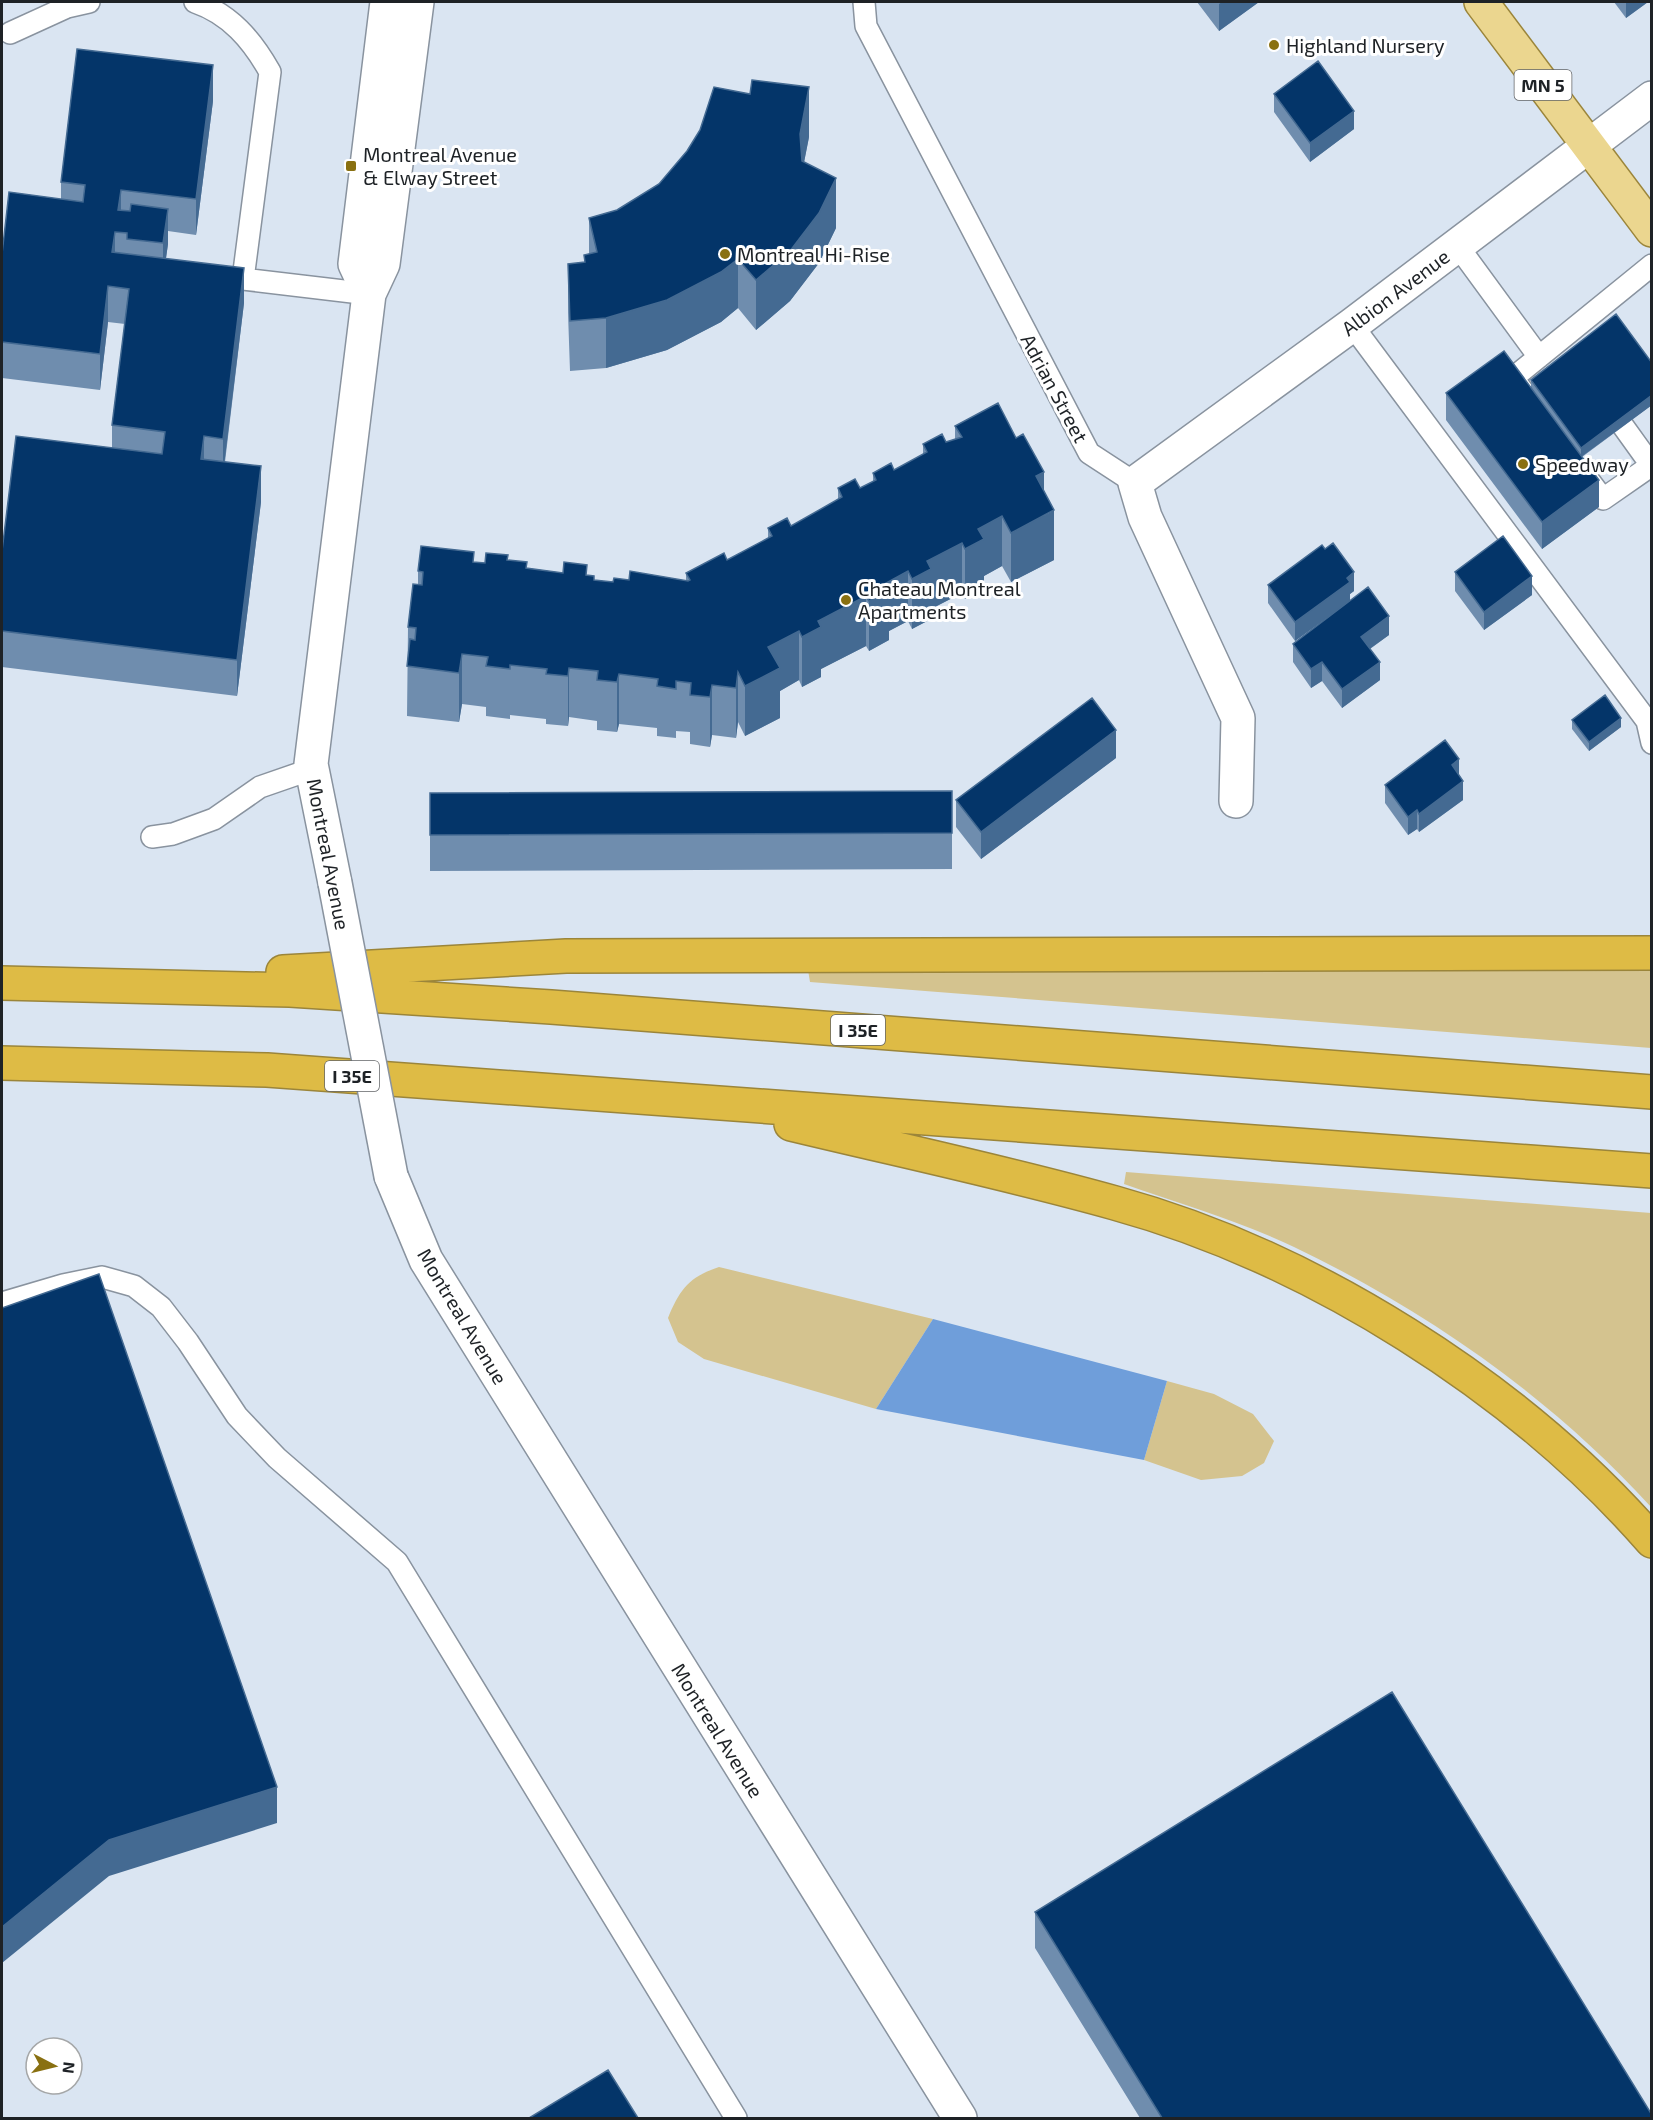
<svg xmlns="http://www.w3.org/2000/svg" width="1653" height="2120" font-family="'Exo 2',sans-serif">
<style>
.green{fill:#d4c38f}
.water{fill:#6f9eda}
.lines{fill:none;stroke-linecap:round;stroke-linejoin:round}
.service-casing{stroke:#89939f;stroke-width:24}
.minor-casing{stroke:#89939f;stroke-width:36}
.primary-casing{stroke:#9b853a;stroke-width:36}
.motorway-casing{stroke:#9b853a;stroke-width:36}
.service{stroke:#fff;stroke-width:21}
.minor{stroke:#fff;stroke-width:33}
.primary{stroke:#ebd68f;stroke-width:33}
.motorway{stroke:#debb45;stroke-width:33}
.minor-bridge-casing{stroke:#89939f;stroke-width:36;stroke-linecap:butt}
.minor-bridge{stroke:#fff;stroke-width:33}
.wall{fill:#6f8dae}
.shaded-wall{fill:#446a92}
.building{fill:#043569;stroke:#446a92;stroke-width:1.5}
.poi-dot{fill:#897011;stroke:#fff;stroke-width:2}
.labels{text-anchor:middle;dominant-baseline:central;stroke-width:6;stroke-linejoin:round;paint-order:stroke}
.shield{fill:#fff;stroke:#626467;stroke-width:1.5}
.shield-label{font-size:18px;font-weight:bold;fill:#1e2226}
.poi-label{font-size:20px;fill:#1e2226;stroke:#fff;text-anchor:start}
.street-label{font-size:20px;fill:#1e2226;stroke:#fff}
</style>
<rect width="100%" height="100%" fill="#dae5f2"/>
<path class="green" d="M1651 965V1048L810 982 808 970Z
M1126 1172 1651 1213V1507C1552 1398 1426 1310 1294 1247 1239 1221 1181 1204 1124 1184Z
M719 1267 933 1319 876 1409 704 1359 678 1342 668 1318C680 1289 689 1277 719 1267Z
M1167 1381 1214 1394 1253 1414 1274 1441 1264 1463 1242 1476 1201 1480 1144 1460Z"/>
<path class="water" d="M933 1319 1167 1381 1144 1460 876 1409Z"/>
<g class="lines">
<g class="service-casing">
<path id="service" d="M195 2C230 14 252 40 270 72L243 279 369 294
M864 2 866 26 1089 453 1135 483
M10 33 67 7 89 2
M1457 245 1539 357
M1352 325 1647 721 1652 743
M1525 394 1513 378 1652 265
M1623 426 1651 465
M1581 470 1603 499 1652 465
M152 837 173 834 214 819 260 787 312 769
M2 1303 63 1285 102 1277 134 1286 161 1307 188 1342 237 1416 277 1458 397 1562 736 2118"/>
</g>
<g class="minor-casing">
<path id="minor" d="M369 294 355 264 387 2
M1236 801 1238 718 1145 517 1135 483 1352 325 1652 98
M335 883 311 764 369 294 383 264 417 2
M391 1176 426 1260 960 2118"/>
</g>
<g class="primary-casing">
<path id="primary" d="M1481 2 1652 230"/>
</g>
<g class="motorway-casing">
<path id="motorway" d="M283 972 566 956 1652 953
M2 983 290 990 551 1007 1652 1092
M2 1063 267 1070 1652 1171
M791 1124C899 1150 1008 1173 1115 1203 1311 1257 1518 1387 1652 1541"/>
</g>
<use href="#service" class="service"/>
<use href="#minor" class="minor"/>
<use href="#primary" class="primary"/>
<use href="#motorway" class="motorway"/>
<g class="minor-bridge-casing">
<path id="minor-bridge" d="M335 883 391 1176"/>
</g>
<use href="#minor-bridge" class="minor-bridge"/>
</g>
<path class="wall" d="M1197 2H1259L1219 31Z
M1614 2H1648L1626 18Z
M1274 94 1354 129 1310 162 1274 112Z
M213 101 196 235 168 231V244L166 258 244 303 225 462 261 502 237 696 2 667V551L112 448V425L125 324 108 322 100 390 2 378V254L61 199V182Z
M809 137 804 162 836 228 819 263 790 301 756 330 738 308 721 322 667 350 606 368 570 371 568 313V264L584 262V255L589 254V218L617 210 659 184Z
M1652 363V405L1582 457 1599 507 1542 549 1446 420V393L1531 387V380Z
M955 426 1044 491 1054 560 1011 582 1002 566 984 576V589L965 599 962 593 931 609V619L912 629 908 621 889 631V640L869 651 866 646 821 669V677L802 687 799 680 780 691V718L745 736 738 722 736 738 712 735 710 747 690 744V732L676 731V738L657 736V728L619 724 617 732 597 730V721L569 717 568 726 546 724V719L510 715V719L486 716V707L462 704 459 722 407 716 408 627 418 585V571L474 562 485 563 508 560 527 568 587 576 594 580 613 582 629 580H686V573L727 560 768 538V528L791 526 838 500V488H860L873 481V473L894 470 923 455V444L946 442 955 439Z
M1455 572 1532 595 1484 630 1455 591Z
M1268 585 1354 591 1350 594V600L1389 635 1370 649 1380 680 1342 708 1322 681 1311 688 1293 662V644L1328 617 1295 641 1268 603Z
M1572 720 1621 727 1589 751 1572 729Z
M1116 758 981 859 956 827V800Z
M1459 776 1463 800 1419 832 1417 829 1408 835 1385 803V785Z
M952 791V869L430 871V793Z
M1035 1912 1652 2118H1140L1035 1948Z"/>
<path class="shaded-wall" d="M1222 2H1259L1219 31V4Z
M1626 2H1648L1626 18Z
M213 65V101L196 235V199Z
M809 87V137L800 183V134Z
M1354 111V129L1310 162V143Z
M836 178V228L819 263 790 301 756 330V280Z
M121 190V225L118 210Z
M168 209V244L163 279V243Z
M115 232V267L112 287V252Z
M738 259V308L721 322 667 350 606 368V318Z
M244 268V303L223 474V439Z
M108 286V322L100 390V354Z
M1652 395V405L1581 457V448Z
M204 436V472L201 459Z
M261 466V502L237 696V660Z
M1044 472V516L1054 510V560L1011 582V533L1036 476Z
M1599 480V507L1542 549V522Z
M1002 516V566L984 576V589L965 599V549L978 529Z
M962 543V593L931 609V619L912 629V579L927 561Z
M908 571V621L889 631V640L869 651V601L886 583Z
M1354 572V591L1350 594V601L1295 641V622Z
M1532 576V595L1484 630V612Z
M866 596V646L821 669V677L802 687V637L818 621Z
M1389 616V635L1361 655V637Z
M799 631V680L780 691V718L745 736V686L768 647Z
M462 654V704L459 722V673Z
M1322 662V681L1311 688V669Z
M1380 662V680L1342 708V689Z
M569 668V717L568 726V676Z
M738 672V722L736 738V688Z
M619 674V724L617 732V682Z
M712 685V735L710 747V697Z
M1621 718V727L1589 751V742Z
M1116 730V758L981 859V832Z
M1459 759V778L1452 765Z
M1463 781V800L1419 832V814Z
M1417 810V829L1408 835V817Z
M277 1787V1823L109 1876 2 1963V1927L109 1840Z"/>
<path class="building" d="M77 49 213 65 196 199 121 190 118 210 130 211 131 204 168 209 163 243 127 239V233L115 232 112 252 244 268 223 439 204 436 201 459 261 466 237 660 2 631V551L16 436 162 454 165 432 112 425 129 289 108 286 100 354 2 342V254L9 192 83 202 85 185 61 182Z
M1318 61 1354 111 1310 143 1274 94Z
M752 80 809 87 800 134 802 161 836 178 819 213 790 251 756 280 738 259 721 272 667 300 606 318 570 321 568 264 585 262 584 255 597 252 589 218 617 210 659 184 687 151 700 130 714 87 750 94Z
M1616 314 1652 363V395L1581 448 1531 380Z
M1504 351 1599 480 1542 522 1446 393Z
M998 403 1016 438 1023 434 1044 472 1036 476 1054 510 1011 533 1002 516 978 529 984 539 965 549 962 543 927 561 931 569 912 579 908 571 886 583 889 590 869 601 866 596 818 621 821 627 802 637 799 631 768 647 780 668 745 686 738 672 736 688 712 685 710 697 690 695 691 683 676 681V689L657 686 658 679 619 674 617 682 597 680 598 671 569 668 568 676 546 674 547 669 510 665V669L486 666 488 657 462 654 459 673 407 666 410 639 415 640 416 628 408 627 413 584 422 585 423 572 418 571 421 546 474 552 473 562 485 563 486 553 508 555 507 560 527 562 526 568 563 573 564 562 587 565 586 575 594 576V580L613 582 614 578 629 580 630 571 688 581 690 580 686 573 724 553 727 560 772 536 768 528 787 518 791 526 842 497 838 488 855 479 860 488 876 480 873 473 891 463 894 470 927 452 923 444 942 434 946 442 962 437 955 426Z
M1503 536 1532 576 1484 612 1455 572Z
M1333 543 1354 572 1347 578 1350 582 1295 622 1268 585 1322 545 1325 549Z
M1368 587 1389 616 1361 637 1380 662 1342 689 1322 662 1311 669 1293 644Z
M1605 695 1621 718 1589 742 1572 720Z
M1092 698 1116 730 981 832 956 800Z
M1445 740 1459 759 1452 765 1463 781 1419 814 1417 810 1408 817 1385 785Z
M952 791V833L430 835V793Z
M99 1274 277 1787 109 1840 2 1927V1308Z
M1392 1692 1652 2115V2118H1162L1035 1912Z
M608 2070 638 2118H529Z"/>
<g class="poi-dot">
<circle cx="1274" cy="45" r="6"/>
<rect x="345" y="160" width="12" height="12" rx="3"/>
<circle cx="725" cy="254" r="6"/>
<circle cx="1523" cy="464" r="6"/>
<circle cx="846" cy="600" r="6"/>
</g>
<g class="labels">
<g class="shield">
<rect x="1514.5" y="70" width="57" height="30" rx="4.5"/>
<rect x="831" y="1015" width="54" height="30" rx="4.5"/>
<rect x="325" y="1061" width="54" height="30" rx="4.5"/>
</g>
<g class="shield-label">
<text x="1543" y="85">MN 5</text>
<text x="858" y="1030">I 35E</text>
<text x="352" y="1076">I 35E</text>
</g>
<g class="poi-label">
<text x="1286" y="45">Highland Nursery</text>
<text x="363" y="154">Montreal Avenue<tspan x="363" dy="23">&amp; Elway Street</tspan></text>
<text x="737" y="254">Montreal Hi-Rise</text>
<text x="1535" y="464">Speedway</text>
<text x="858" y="588">Chateau Montreal<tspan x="858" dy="23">Apartments</tspan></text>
</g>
<g class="street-label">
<text transform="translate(1395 292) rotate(-37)">Albion Avenue</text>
<text transform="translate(1055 388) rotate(62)">Adrian Street</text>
<text transform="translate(329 854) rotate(79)">Montreal Avenue</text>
<text transform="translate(463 1316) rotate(59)">Montreal Avenue</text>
<text transform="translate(718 1730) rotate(58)">Montreal Avenue</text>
</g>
</g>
<rect width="1653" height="2120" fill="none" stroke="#1e2226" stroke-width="6"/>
<g transform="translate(54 2066) rotate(97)"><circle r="28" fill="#ffffff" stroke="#a5a7a8" stroke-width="1.5"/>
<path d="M0-4.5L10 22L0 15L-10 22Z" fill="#897011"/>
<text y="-9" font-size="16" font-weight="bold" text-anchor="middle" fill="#1e2226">N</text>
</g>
</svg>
